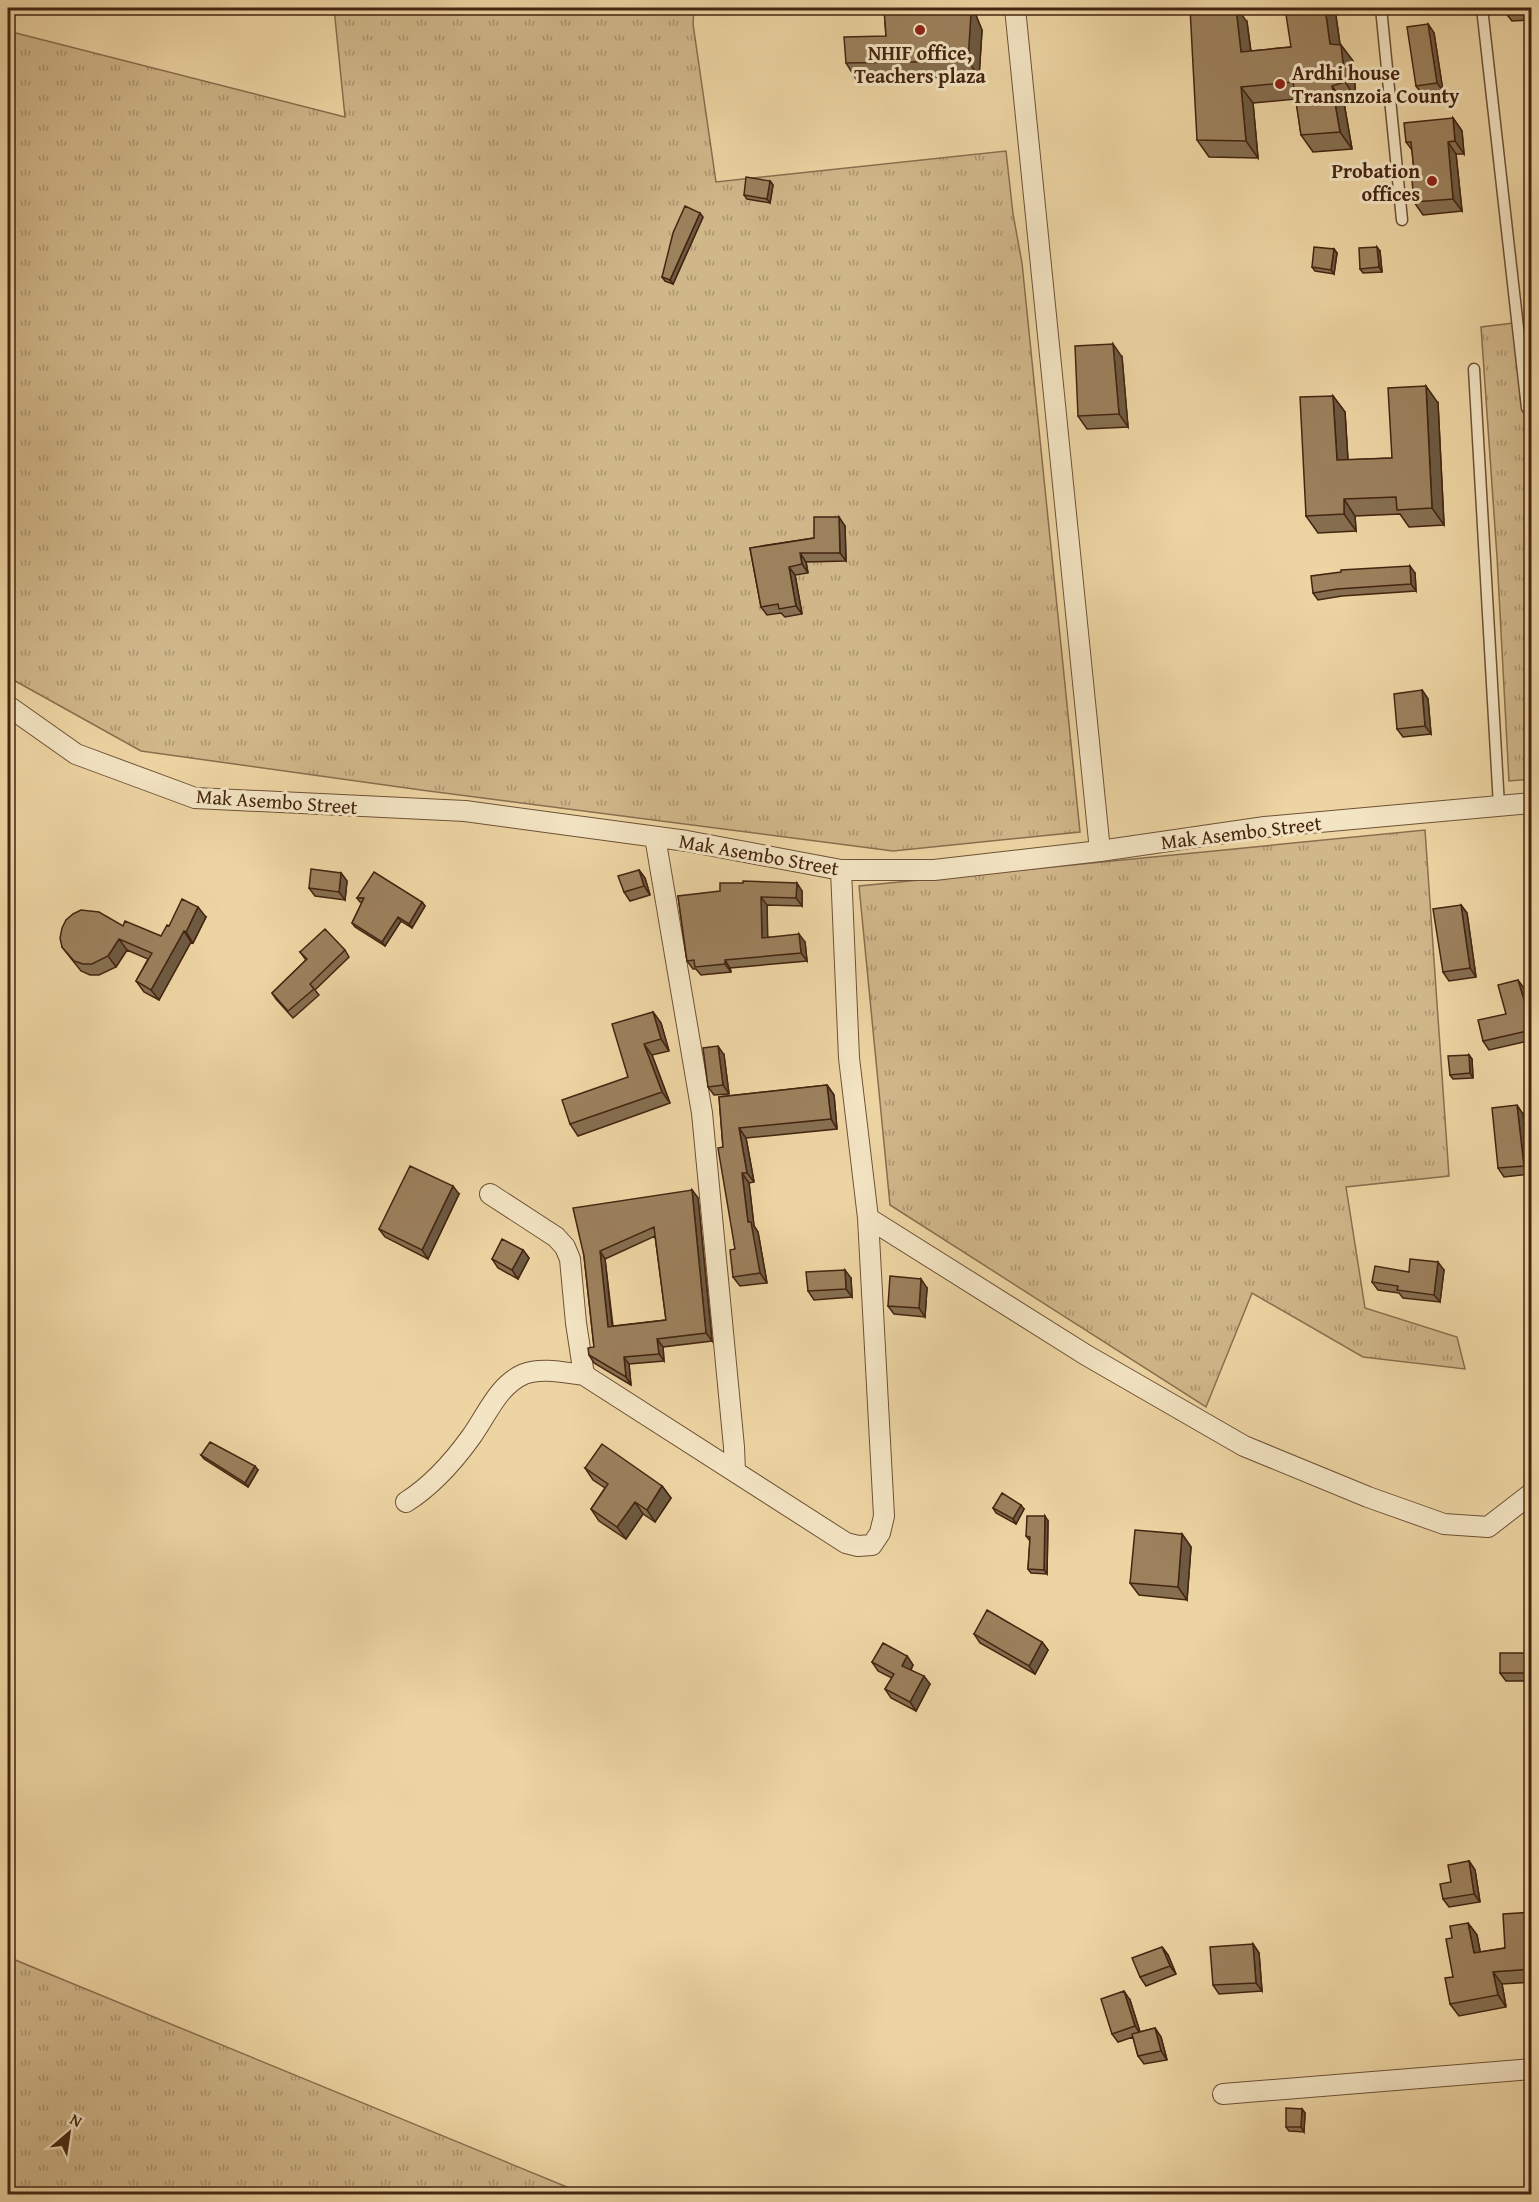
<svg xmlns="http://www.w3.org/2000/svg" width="1539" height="2202" font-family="'Gentium Book Plus',serif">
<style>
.grass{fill:url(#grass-tufts);stroke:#8a6e4e;stroke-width:1.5}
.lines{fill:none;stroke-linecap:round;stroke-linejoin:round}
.service-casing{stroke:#6e5136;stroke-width:13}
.minor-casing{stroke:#6e5136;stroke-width:22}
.service{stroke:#f3e4c3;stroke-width:10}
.minor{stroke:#f3e4c3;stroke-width:20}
.wall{fill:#866f50;stroke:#442511;stroke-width:1.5;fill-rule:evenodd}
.shaded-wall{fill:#6d5a41;stroke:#442511;stroke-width:1.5}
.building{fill:#9c815d;stroke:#442511;stroke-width:1.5;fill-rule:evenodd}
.poi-dot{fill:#8f2418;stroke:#f3e4c3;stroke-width:2}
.labels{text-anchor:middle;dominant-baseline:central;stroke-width:6;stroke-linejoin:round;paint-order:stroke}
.poi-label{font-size:20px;font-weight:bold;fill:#442511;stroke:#f3e4c3}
.street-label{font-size:20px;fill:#442511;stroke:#f3e4c3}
</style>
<defs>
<pattern id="grass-tufts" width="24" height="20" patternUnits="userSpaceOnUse" patternTransform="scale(1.5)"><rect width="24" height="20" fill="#d0b78a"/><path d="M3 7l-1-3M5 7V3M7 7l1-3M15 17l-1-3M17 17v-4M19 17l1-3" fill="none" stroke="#aa956f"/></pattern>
</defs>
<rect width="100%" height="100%" fill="#edd5a3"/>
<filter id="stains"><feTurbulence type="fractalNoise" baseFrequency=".00333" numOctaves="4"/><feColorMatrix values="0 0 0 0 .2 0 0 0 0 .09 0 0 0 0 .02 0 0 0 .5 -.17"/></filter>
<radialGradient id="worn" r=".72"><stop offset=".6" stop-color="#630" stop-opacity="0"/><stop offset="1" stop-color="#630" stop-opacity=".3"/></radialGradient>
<path class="grass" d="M334 8H694L693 24 716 182 1006 151 1013 214 1022 263 1080 832 893 851 421 790 141 751 8 677V31L345 117Z
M1531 321V779L1509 781 1497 557 1481 327Z
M1425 830 1449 1176 1346 1187 1365 1308 1457 1337 1465 1369 1363 1357 1252 1293 1206 1407 890 1205 859 886Z
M8 1957 584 2194H8Z"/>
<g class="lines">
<g class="service-casing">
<path id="service" d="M1381 8 1402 220
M1482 8 1527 408
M1474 369 1499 806"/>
</g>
<g class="minor-casing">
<path id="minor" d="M1015 8 1100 851
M8 706 76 754 195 798 465 811 687 841 841 870H934L1100 851 1265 827 1532 803
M655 837 702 1113 734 1447 735 1472
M490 1194 556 1237 565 1247 570 1259 576 1323 584 1375 846 1543 858 1546 872 1545 880 1533 884 1516 868 1218 849 1058 841 870
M868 1218 1086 1355 1244 1446 1368 1497 1444 1524 1488 1527 1532 1493
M406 1502C433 1485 453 1462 471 1437 487 1415 498 1385 524 1374 542 1367 566 1373 584 1375
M1223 2094 1532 2069"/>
</g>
<use href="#service" class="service"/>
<use href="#minor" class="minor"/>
</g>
<path class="wall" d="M826 8H854L829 11Z
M884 8H973L982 30 979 77 856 79 846 63 886 36Z
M1532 8V20L1512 21 1504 11Z
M1336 16 1340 44 1353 61 1356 99 1344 103 1352 149 1313 152 1301 135 1296 99 1253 103 1258 158 1209 157 1197 140 1247 22 1251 51 1291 47Z
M1428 24 1434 33 1443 91 1422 94 1416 86Z
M1453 118 1462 131 1464 154H1456L1462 211 1423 215 1414 202 1415 180 1412 150 1406 142Z
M770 181 773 185 770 203 747 199 744 195Z
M703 217 673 284 665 281 662 277Z
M1334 249 1337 253 1334 274 1315 271 1312 267Z
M1380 251 1382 272 1363 273 1360 269Z
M1122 357 1128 427 1087 429 1078 416Z
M1333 396 1345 412 1348 460 1392 458 1438 403 1444 525 1409 527 1400 514 1355 516 1356 531 1318 533 1306 516Z
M845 526 846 561 806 562 808 573 795 575 802 614 785 617 781 613 767 615 761 607 750 548 814 538Z
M1415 573 1416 591 1342 596 1318 600 1313 593Z
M1422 690 1428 699 1431 734 1403 737 1397 729Z
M639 870 645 878 650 895 630 901 624 892Z
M341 873 347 881 345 900 315 896 309 888Z
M802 891V906L767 905V937L805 942 807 961 730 968 731 972 701 975 696 969H693L687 961 678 896Z
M357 898 422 902 425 906 412 928 401 921 385 946 355 927 352 923 362 902H360Z
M1461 905 1467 913 1476 977 1449 981 1443 972Z
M206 917 193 943 191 942 159 1000 144 992 136 981 148 959 127 950 116 967 99 975H90L81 971 62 947 123 926 161 936 169 926Z
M345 950 349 957 315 990 319 995 293 1018 276 999 272 993 306 960 300 952Z
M1524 988 1532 1014V1040L1489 1050 1483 1041 1506 1014Z
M653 1012 661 1023 669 1051 652 1055 670 1103 578 1136 570 1124 628 1077Z
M724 1055 729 1094 714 1095 708 1087Z
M1469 1055 1472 1059 1473 1078 1453 1079 1450 1075Z
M827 1085 834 1095 837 1129 746 1138 754 1182 749 1183 754 1226 758 1232 767 1283 740 1286 733 1277 735 1249 723 1147 719 1097Z
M1523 1114 1530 1174 1504 1177 1498 1168Z
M692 1190 698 1198 712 1341 663 1347 664 1361 629 1364 631 1385 594 1363 589 1355 594 1347 584 1256ZM655 1236 666 1320 613 1326 605 1259Z
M459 1194 428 1259 385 1237 379 1229Z
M523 1250 529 1258 518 1279 498 1268 492 1259Z
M1444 1270 1440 1302 1403 1298 1399 1293 1378 1290 1372 1282 1409 1272Z
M851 1278 852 1297 814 1300 808 1291Z
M927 1288 925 1317 894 1314 888 1306Z
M201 1455 258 1470 248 1487 204 1459Z
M585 1468 662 1486 671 1498 655 1522 643 1514 626 1539 599 1521 591 1509 605 1488 593 1480Z
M993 1508 1024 1509 1016 1524 996 1513Z
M1048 1521 1047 1574 1031 1573 1028 1569 1030 1541 1026 1536Z
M1182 1534 1191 1547 1187 1600 1139 1595 1130 1583Z
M974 1634 1042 1642 1048 1650 1035 1674 980 1643Z
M907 1656 913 1665 911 1670 930 1684 916 1711 891 1698 885 1689 892 1678 878 1671 872 1662Z
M1531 1662V1681H1506L1500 1673Z
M1469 1861 1475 1870 1480 1902 1449 1907 1443 1899 1451 1882Z
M1532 1912V1982L1502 1984 1506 2007 1459 2016 1450 2004 1453 1977 1452 1938 1468 1923 1477 1935 1480 1952 1505 1948Z
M1253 1944 1259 1953 1262 1991 1219 1994 1213 1985Z
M1162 1947 1168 1955 1176 1974 1146 1986 1140 1977Z
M1130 2000 1140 2032 1155 2028 1161 2037 1167 2060 1144 2064 1138 2056 1133 2037 1118 2042 1112 2034Z
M1302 2109 1305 2113 1304 2132 1289 2131 1286 2127Z"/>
<path class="shaded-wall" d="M968 8H973L982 30 979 77 968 61Z
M1236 8H1237L1247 22 1253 69 1241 52Z
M1325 8H1330L1336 16 1342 60 1330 44Z
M1428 24 1434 33 1443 91 1437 83Z
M1341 45 1353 61 1356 99 1345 82Z
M1332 86 1344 103 1352 149 1340 132Z
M1241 87 1253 103 1258 158 1246 141Z
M1453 118 1462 131 1464 154 1455 141Z
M1448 142 1456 154 1462 211 1453 199Z
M770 181 773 185 770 203 767 199Z
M700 213 703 217 673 284 670 280Z
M1377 247 1380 251 1382 272 1379 267Z
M1334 249 1337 253 1334 274 1331 270Z
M1113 344 1122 357 1128 427 1119 414Z
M1426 386 1438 403 1444 525 1432 508Z
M1333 396 1345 412 1349 477 1337 460Z
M1344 499 1355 516 1356 531 1344 514Z
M839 517 845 526 846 561 840 553Z
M800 553 806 562 808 573 802 564Z
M1410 566 1415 573 1416 591 1411 584Z
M789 567 795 575 802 614 796 606Z
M1422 690 1428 699 1431 734 1425 726Z
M639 870 645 878 650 895 644 886Z
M341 873 347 881 345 900 339 892Z
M797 883 802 891V906L796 898Z
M761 897 767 905 768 946 762 938Z
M422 902 425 906 412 928 409 924Z
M1461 905 1467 913 1476 977 1470 968Z
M198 907 206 917 193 943 186 932Z
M398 917 401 921 385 946 382 942Z
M184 931 191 942 159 1000 151 990Z
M799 934 805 942 807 961 801 953Z
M119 939 127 950 116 967 108 956Z
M725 960 730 968 731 972 725 964Z
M1518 980 1524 988 1532 1014V1026Z
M653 1012 661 1023 669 1051 661 1039Z
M644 1044 652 1055 670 1103 662 1092Z
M718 1046 724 1055 729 1094 723 1085Z
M1469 1055 1472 1059 1473 1078 1470 1073Z
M827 1085 834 1095 837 1129 831 1119Z
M1517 1105 1523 1114 1530 1174 1524 1166Z
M739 1128 746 1138 754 1182 747 1173Z
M742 1173 749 1183 754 1226 758 1232 767 1283 760 1273 748 1222Z
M453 1186 459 1194 428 1259 422 1250Z
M692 1190 698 1198 712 1341 706 1333Z
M523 1250 529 1258 518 1279 512 1270Z
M600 1251 605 1259 613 1334 608 1327Z
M1438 1262 1444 1270 1440 1302 1434 1295Z
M845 1270 851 1278 852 1297 846 1289Z
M921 1279 927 1288 925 1317 919 1308Z
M657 1339 663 1347 664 1361 659 1354Z
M624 1357 629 1364 631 1385 626 1377Z
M255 1466 258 1470 248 1487 245 1483Z
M662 1486 671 1498 655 1522 647 1510Z
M635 1502 643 1514 626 1539 617 1527Z
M1021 1505 1024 1509 1016 1524 1013 1519Z
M1045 1516 1048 1521 1047 1574 1044 1570Z
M1182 1534 1191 1547 1187 1600 1178 1587Z
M1042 1642 1048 1650 1035 1674 1029 1666Z
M1525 1653 1531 1662V1681L1525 1673Z
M907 1656 913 1665 908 1674 902 1666Z
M924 1676 930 1684 916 1711 910 1702Z
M1469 1861 1475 1870 1480 1902 1474 1894Z
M1468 1923 1477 1935 1483 1966 1474 1953Z
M1253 1944 1259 1953 1262 1991 1256 1983Z
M1162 1947 1168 1955 1176 1974 1170 1966Z
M1493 1972 1502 1984 1506 2007 1498 1995Z
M1124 1991 1130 2000 1141 2035 1135 2026Z
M1155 2028 1161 2037 1167 2060 1161 2051Z
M1302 2109 1305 2113 1304 2132 1301 2127Z"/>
<path class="building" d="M884 8H968L971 14 968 61 846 63 844 37 886 36Z
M1190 8H1236L1241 52 1291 47 1285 8H1325L1330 44 1341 45 1345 82 1332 86 1340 132 1301 135 1293 82 1241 87 1246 141 1197 140Z
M1504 8H1532V9L1504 11Z
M1428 24 1437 83 1416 86 1407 27Z
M1453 118 1455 141 1448 142 1453 199 1414 202 1412 180H1415L1411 142H1406L1404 123Z
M746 177 770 181 767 199 744 195Z
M685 206 700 213 670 280 662 277 673 233Z
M1314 247 1334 249 1331 270 1312 267Z
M1377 247 1379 267 1360 269 1359 248Z
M1113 344 1119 414 1078 416 1075 346Z
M1426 386 1432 508 1397 510 1396 497 1344 499V514L1306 516 1300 397 1333 396 1337 460 1392 458 1388 388Z
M814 517H839L840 553H800L802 564 789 567 796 606 779 609 778 604 761 607 750 548 814 538Z
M1410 566 1411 584 1337 589 1313 593 1311 576 1341 572V570Z
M1422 690 1425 726 1397 729 1394 694Z
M311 869 341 873 339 892 309 888Z
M639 870 644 886 624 892 618 876Z
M374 872 422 902 409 924 398 917 382 942 352 923 364 898H357Z
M743 881 797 883 796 898 761 897 762 938 799 934 801 953 725 960V964L695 967 694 960 687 961 678 896 720 891V883H743Z
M182 899 198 907 186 932 184 931 151 990 136 981 152 953 119 939 108 956 92 964H83L74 961 62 947 60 938 62 928 66 920 73 914 81 910 99 912 123 926 125 921 161 936 167 925 169 926Z
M1461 905 1470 968 1443 972 1433 909Z
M325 929 345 950 310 984 314 989 288 1011 272 993 307 959 300 952Z
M1518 980 1532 1026V1030L1483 1041 1478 1020 1506 1014 1498 985Z
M653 1012 661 1039 644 1044 662 1092 570 1124 562 1100 628 1077 612 1024Z
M718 1046 723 1085 708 1087 703 1048Z
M1469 1055 1470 1073 1450 1075 1448 1056Z
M827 1085 831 1119 739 1128 747 1173H742L748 1222H751L760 1273 733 1277 730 1250 735 1249 718 1148 723 1147 719 1097Z
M1517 1105 1524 1166 1498 1168 1492 1108Z
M410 1166 453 1186 422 1250 379 1229Z
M692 1190 706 1333 657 1339 659 1354 624 1357 626 1377 589 1355 588 1348 594 1347 584 1256 573 1208ZM654 1227 666 1320 608 1327 600 1251Z
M502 1239 523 1250 512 1270 492 1259Z
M1410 1259 1438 1262 1434 1295 1397 1290 1398 1286 1372 1282 1375 1266 1409 1272Z
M845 1270 846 1289 808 1291 806 1272Z
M890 1276 921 1279 919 1308 888 1306Z
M210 1442 255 1466 245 1483 201 1455Z
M602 1444 662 1486 647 1510 635 1502 617 1527 591 1509 608 1484 585 1468Z
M1002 1493 1021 1505 1013 1519 993 1508Z
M1027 1516H1045L1044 1570 1028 1569 1030 1537 1026 1536Z
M1135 1530 1182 1534 1178 1587 1130 1583Z
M987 1610 1042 1642 1029 1666 974 1634Z
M883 1643 907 1656 902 1666 924 1676 910 1702 885 1689 894 1674 872 1662Z
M1500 1653H1525V1673H1500Z
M1469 1861 1474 1894 1443 1899 1440 1884 1451 1882 1448 1865Z
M1532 1912V1969L1493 1972 1498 1995 1450 2004 1445 1978 1453 1977 1446 1939 1452 1938 1450 1926 1468 1923 1474 1953 1505 1948 1503 1914Z
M1253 1944 1256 1983 1213 1985 1210 1947Z
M1162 1947 1170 1966 1140 1977 1132 1958Z
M1124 1991 1135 2026 1112 2034 1101 1999Z
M1155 2028 1161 2051 1138 2056 1132 2034Z
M1286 2108 1302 2109 1301 2127H1286Z"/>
<g class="poi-dot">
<circle cx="920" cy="30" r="6"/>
<circle cx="1280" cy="84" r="6"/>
<circle cx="1432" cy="181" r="6"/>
</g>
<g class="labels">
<g class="poi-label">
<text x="920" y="52">NHIF office,<tspan x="920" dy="23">Teachers plaza</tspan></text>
<text x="1292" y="72" text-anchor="start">Ardhi house<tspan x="1292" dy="23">Transnzoia County</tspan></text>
<text x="1420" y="170" text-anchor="end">Probation<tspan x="1420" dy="23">offices</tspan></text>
</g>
<g class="street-label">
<text transform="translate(277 801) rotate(4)">Mak Asembo Street</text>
<text transform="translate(1241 832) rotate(-7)">Mak Asembo Street</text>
<text transform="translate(759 854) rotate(10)">Mak Asembo Street</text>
</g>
</g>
<rect width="1539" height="2202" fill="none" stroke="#edd5a3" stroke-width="30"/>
<rect x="9" y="9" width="1521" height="2184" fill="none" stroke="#442511" stroke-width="3"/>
<rect x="15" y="15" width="1509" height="2172" fill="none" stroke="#442511" stroke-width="1.5"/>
<g transform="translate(69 2133) rotate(29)" stroke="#f3e4c3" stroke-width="4.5" paint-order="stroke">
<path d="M0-4.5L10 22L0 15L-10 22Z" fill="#442511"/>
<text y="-9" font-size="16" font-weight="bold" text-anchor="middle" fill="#442511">N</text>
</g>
<rect width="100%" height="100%" filter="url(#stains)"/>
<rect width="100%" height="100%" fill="url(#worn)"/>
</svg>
